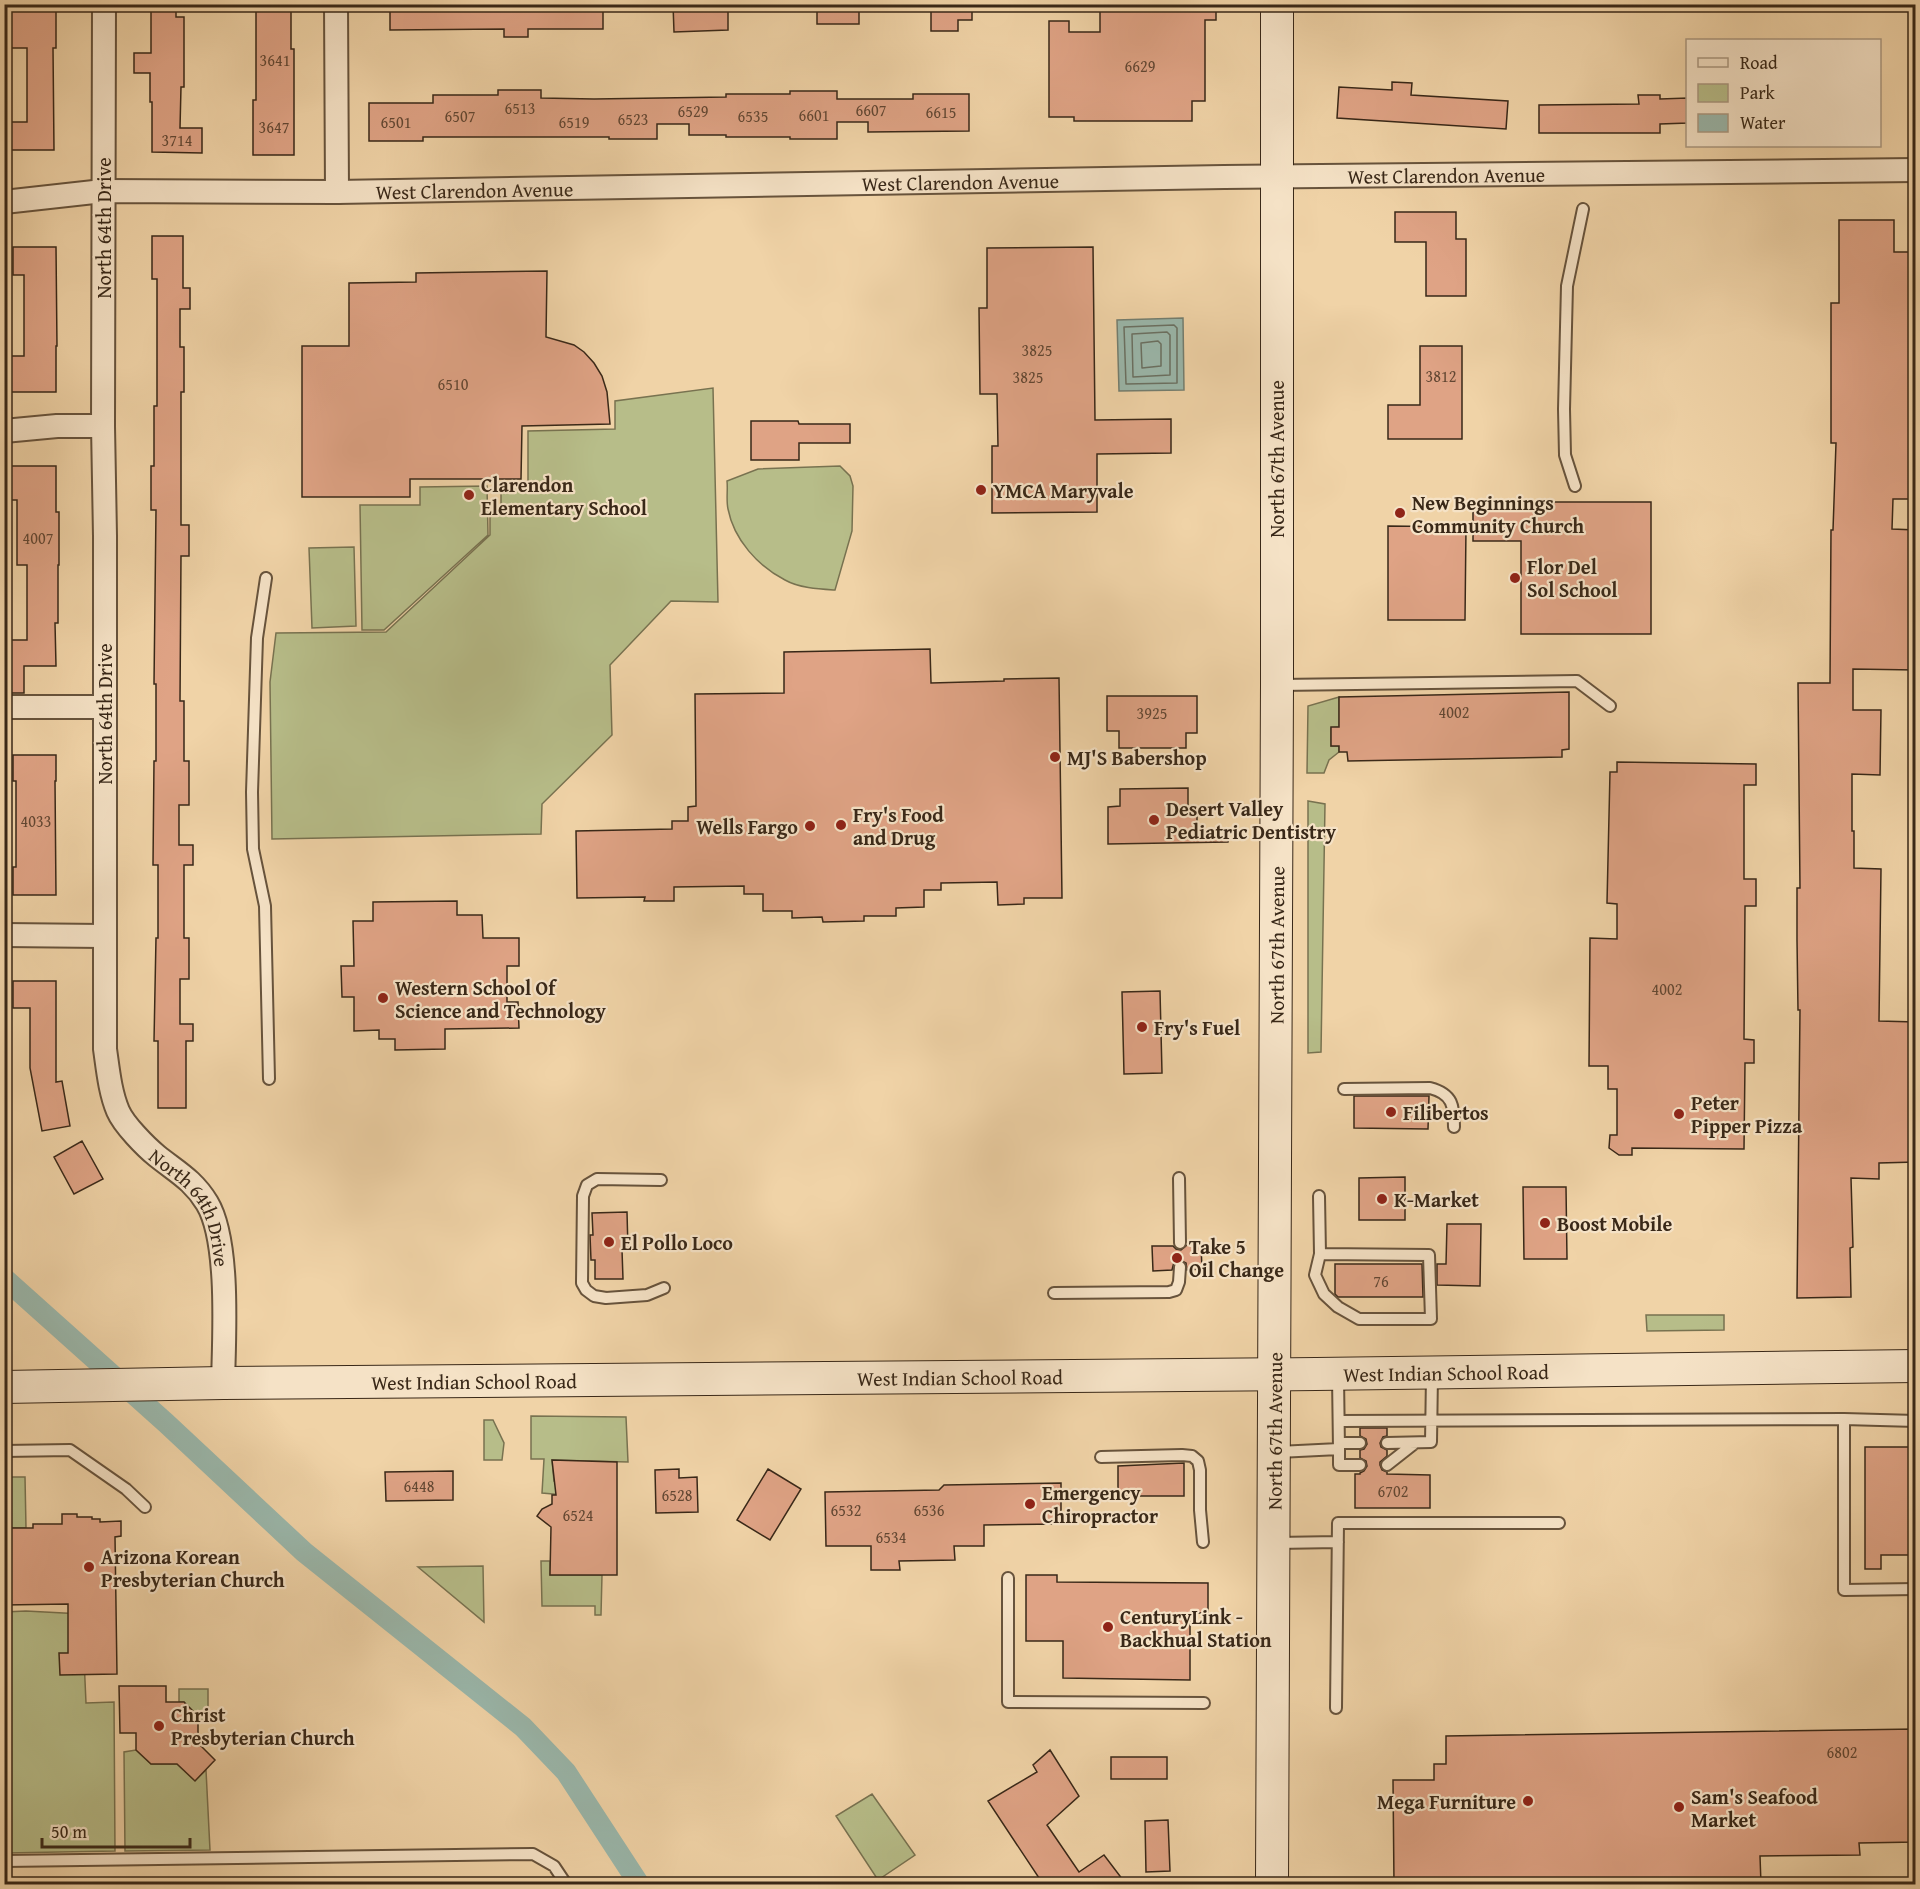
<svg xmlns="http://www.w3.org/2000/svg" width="1920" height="1889" font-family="'Gentium Book Plus',serif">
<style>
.green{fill:#b7bd89;stroke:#787250;stroke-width:1.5}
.water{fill:#9ab7ab;stroke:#737e70;stroke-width:1.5}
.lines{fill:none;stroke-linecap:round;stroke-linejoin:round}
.shore{stroke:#6a7062;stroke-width:1.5}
.canal{stroke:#9ab7ab;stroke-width:21}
.building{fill:#dfa385;stroke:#392818;stroke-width:1.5}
.service-casing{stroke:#67533c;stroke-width:14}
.minor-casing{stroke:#67533c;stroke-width:26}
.secondary-casing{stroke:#392818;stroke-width:34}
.service{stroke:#f5e2c6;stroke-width:10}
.minor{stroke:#f5e2c6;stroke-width:22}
.secondary{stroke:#f5e2c6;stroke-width:32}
.poi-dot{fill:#8f2418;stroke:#f5e2c6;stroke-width:2}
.labels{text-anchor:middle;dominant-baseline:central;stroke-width:4.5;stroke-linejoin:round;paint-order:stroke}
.number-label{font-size:16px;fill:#624733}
.street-label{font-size:20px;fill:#392818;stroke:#f5e2c6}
.poi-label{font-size:20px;font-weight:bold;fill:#392818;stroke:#f5e2c6;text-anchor:start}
</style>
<rect width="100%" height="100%" fill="#f0d3a7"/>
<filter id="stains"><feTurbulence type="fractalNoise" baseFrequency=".00333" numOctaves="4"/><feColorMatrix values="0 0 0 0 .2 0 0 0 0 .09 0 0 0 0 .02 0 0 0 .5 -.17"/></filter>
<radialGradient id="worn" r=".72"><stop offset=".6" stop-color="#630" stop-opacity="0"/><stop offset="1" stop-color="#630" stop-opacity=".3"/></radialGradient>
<path class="green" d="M713 388 718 602 671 601 610 665 612 735 542 804 541 834 272 839 270 682 276 633 386 632 490 535V513H501V484L528 483V431L615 429V401Z
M840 466 850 476 853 486 852 531 835 590C819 589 799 588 785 580 758 566 734 540 728 509 726 500 728 490 727 481L758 469Z
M487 486 488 535 384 630H362L360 505H420V487Z
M354 547 356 626 312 628 309 548Z
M1339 697V727L1331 728V746H1339V752L1329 760 1324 773H1307L1308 706Z
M1308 801 1325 804 1321 1052 1308 1053Z
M1646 1315H1724V1330L1647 1331Z
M531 1416 626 1417 628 1462 552 1460 554 1481 563 1482 564 1495 542 1493 544 1459H531Z
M484 1420H493L504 1443 502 1460H484Z
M4 1477H25L26 1528H5Z
M541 1561H550V1575H602L601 1615H595V1606H542Z
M483 1566 484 1622 418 1567Z
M26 1611 82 1614 86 1703 114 1702 115 1851 5 1853 4 1612Z
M179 1689H208V1720H198L184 1702H179Z
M136 1750 151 1764H177L195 1780 206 1770 210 1850 125 1851 124 1752Z
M872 1794 915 1855 878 1880 836 1816Z"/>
<path class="water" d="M1183 318 1184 390 1119 391 1117 320Z"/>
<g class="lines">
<path class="shore" d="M1174 325 1177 328V383L1126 384 1124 327Z
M1167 332 1170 335V375L1133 377 1132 334Z
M1158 341 1161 344V366L1142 368 1141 343Z"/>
<path class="canal" d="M4 1278 166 1423 304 1552 523 1727 566 1772 639 1884"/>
</g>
<path class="building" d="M151 4H176V17H184V87H181L180 128H202V153L152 152V102H150V73H134V53H151Z
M256 4H291V49H294V155H253V100H256Z
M390 4H603V29H528V37H504V29L390 30Z
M673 4H728V30L674 32Z
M817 4H859V24H817Z
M931 4H972V20H958V31H931Z
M1100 4H1216V20H1205V101H1192V121H1074V117H1049V21H1069V32H1100Z
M4 11H56V48H53L54 150H8V122H27V48H4Z
M1392 82 1412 83 1411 95 1508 101 1506 129 1337 118 1339 87 1392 90Z
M498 90H541V98L594 99 726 97V94H790V91H837V99H913V94H969V131L868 132V122H837V139H790V137H726V135H689V124H657V139H609V137H423V141H369V103H433V95H498Z
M1638 95H1660V99L1688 98V123L1660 124V133H1539V105L1639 104Z
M1395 212H1456V239H1466V296H1426V242H1395Z
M1839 220H1894V252H1916V499H1893L1892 529 1916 530V670L1853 669V710H1881L1880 775 1852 774V831H1854V868L1881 869 1879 1021 1916 1022V1162L1879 1163V1179L1851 1178 1853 1247 1850 1248 1851 1297 1797 1298 1800 1010H1798L1797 940V888H1800L1798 683H1830L1831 530H1833L1836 443H1831V303H1839Z
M152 236H183V288H190V309H180V347H184V392H181V525H189V556H181L180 701H184V761H189V805H179V845H193V865H184V938H189V979H180V1024H193V1041H186V1108H158V1041H154L156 938H158V865H153L154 761H156V684H154L156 510H151V466H154V406H157V279H152Z
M13 247H56L57 346H56V392H9V356H24V275H13Z
M1093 247 1095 420 1171 419V453L1097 454V512L992 513V446H998L997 394H980L979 308H987V248Z
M547 271 546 337 574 345 584 352 594 363 602 376 607 392 610 424 522 426 521 479H410V497H302V346H349V283L416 282V273Z
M1420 346H1462V439H1388V405H1420Z
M751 421H798L799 424H850V443H799V460H751Z
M4 466H56V512H59V565H58V623H55L56 666H24V693H9V665H4V640H27V565H17V500H4Z
M1473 502H1651V634H1521V541H1473Z
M1388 526 1466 527 1465 620H1388Z
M930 649 931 683 1004 681V679L1059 678 1062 898H1024V904L998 905 997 882 941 883V890H924V907L896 908V916H864V921L823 922 822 917 792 918V911H763V894H744V886L674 887V901H644L645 897 577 898 576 831 672 829V821H688V807L696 806 695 694 784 693V652Z
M1569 692V749L1562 750V757L1348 761 1347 752H1339V746H1331V727H1339V697Z
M1107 696H1197V733H1186V748H1119V731H1107Z
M13 755H56V781H55L56 895H13V867H16V781H13Z
M1617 762 1756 764V785H1744V879H1756V906H1745L1744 1039 1754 1040V1063H1745L1744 1149 1632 1148V1155H1619L1609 1148 1610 1135H1617V1089H1608V1066H1589L1590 938 1617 939V904L1607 903 1610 772H1617Z
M1188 788V807H1197V829L1229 839 1228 842 1108 844V807L1120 806V789Z
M457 901V915H482L483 938H519V966H507V1002H518L519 1028 445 1029V1049L395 1050V1039H379V1030L354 1031V997H342L341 966H354L353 921H373V902Z
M13 981H56V1082L62 1081 70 1126 42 1131 30 1068V1008H13Z
M1160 991 1162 1073 1124 1074 1122 992Z
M1354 1096H1429L1428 1129 1354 1128Z
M82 1141 103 1179 74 1194 54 1157Z
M1405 1177V1220H1359V1178Z
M1523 1187H1566L1567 1259H1524Z
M627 1212 628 1250H622L623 1279H595V1260H591L590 1235H593L592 1213Z
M1447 1224H1481L1480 1286 1437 1285V1264H1446Z
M1187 1245H1201L1202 1269 1187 1270 1186 1263 1180 1260 1174 1262 1172 1270 1153 1271 1152 1246H1173L1176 1249 1181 1250Z
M1335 1264H1422L1423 1297H1338L1335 1294Z
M1360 1428H1387V1436L1383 1437 1380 1443 1381 1447 1387 1450V1456L1380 1462V1465L1382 1470 1387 1472V1474L1430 1475V1508H1355V1474H1360V1473L1364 1471 1367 1466 1366 1461 1360 1458V1450L1364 1449 1367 1444 1366 1439 1360 1436Z
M1865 1447H1916V1555H1881V1569H1865Z
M552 1460 617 1462V1575H550L551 1527 537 1516 542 1509 552 1504V1495H556Z
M1184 1463V1496H1118V1466Z
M679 1469V1478L697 1477 698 1512 656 1513 655 1470Z
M768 1469 801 1489 770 1540 737 1520Z
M453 1471V1500L386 1501 385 1472Z
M1061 1483V1524L984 1525V1546H954L955 1560 899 1561 900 1570H871V1546H826L825 1492 939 1490 944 1485Z
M62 1514H77V1517H92V1519H100V1522L121 1521V1536L115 1537 117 1674 60 1675 59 1653H68V1604L4 1605V1528H33V1524H62Z
M1026 1575H1057V1582L1208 1583V1613H1190V1680L1063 1678V1641H1026Z
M119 1686H166V1702H184L198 1716V1743L215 1760 195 1781 177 1764H151L136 1750V1733H120Z
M1916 1729V1842L1859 1843 1860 1855 1760 1856 1761 1884H1394L1393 1780H1434V1764H1446V1736Z
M1050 1750 1079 1796 1047 1825 1079 1872 1104 1855 1126 1884H1043L988 1801 1037 1772 1033 1765Z
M1111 1757H1167V1779H1111Z
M1168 1820 1170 1871 1146 1872 1145 1821Z"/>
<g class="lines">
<g class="service-casing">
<path id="service" d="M1575 486 1565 455 1564 409 1567 286 1583 209
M266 578 257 638 252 792 253 849 265 906 269 1079
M1280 685 1577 681 1610 706
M1344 1089 1430 1088C1453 1094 1454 1106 1454 1127
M1179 1178 1180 1243
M661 1180 597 1179 587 1185 583 1196 582 1283 586 1290 594 1296 606 1298 647 1295 664 1288
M1319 1196 1320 1254 1315 1275 1324 1294 1338 1307 1359 1319H1431L1429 1255 1320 1254
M1054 1293 1169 1292 1176 1290 1179 1282 1180 1267
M1339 1421 1844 1419
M1916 1421 1844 1419V1590L1916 1589
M1339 1443H1360
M1387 1443 1431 1442 1432 1375
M1339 1449V1465H1360
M4 1451 70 1450 126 1489 145 1507
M1278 1452 1339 1449 1338 1377
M1101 1457 1182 1455 1192 1456 1198 1461 1200 1470V1510L1203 1542
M1387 1465 1415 1443
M1276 1543 1338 1542
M1008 1578V1702L1204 1703
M1336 1708 1338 1523H1559
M4 1861 533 1854 554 1866 566 1884"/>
</g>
<g class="minor-casing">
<g id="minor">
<path id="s1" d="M104 4 103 426 105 536V1049C108 1070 110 1092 118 1111 124 1125 146 1147 157 1156 177 1172 193 1180 207 1203 230 1241 224 1338 223 1383"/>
<path d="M336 4 337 192"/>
<path id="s2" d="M4 202 103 191 337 192 1224 177 1916 170"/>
<path d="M4 431 57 426H103"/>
<path d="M4 707H104"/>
<path d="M4 935 103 936"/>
</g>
</g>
<g class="secondary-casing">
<g id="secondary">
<path id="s3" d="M4 1387 223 1383 1316 1374 1916 1366"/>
<path id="s4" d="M1272 1884 1277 685V4"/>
</g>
</g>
<use href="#service" class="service"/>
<use href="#minor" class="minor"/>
<use href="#secondary" class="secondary"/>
</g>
<g class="poi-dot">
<circle cx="981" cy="490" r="6"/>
<circle cx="469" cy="495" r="6"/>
<circle cx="1400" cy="513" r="6"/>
<circle cx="1515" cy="578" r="6"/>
<circle cx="1055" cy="757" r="6"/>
<circle cx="1154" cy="820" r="6"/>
<circle cx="841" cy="825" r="6"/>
<circle cx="810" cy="826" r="6"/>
<circle cx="383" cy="998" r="6"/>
<circle cx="1142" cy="1027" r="6"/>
<circle cx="1391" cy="1112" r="6"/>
<circle cx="1679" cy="1114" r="6"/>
<circle cx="1382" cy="1199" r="6"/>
<circle cx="1545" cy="1223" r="6"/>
<circle cx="609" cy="1242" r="6"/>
<circle cx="1177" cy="1258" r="6"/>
<circle cx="1030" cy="1504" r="6"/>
<circle cx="89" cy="1567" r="6"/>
<circle cx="1108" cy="1627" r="6"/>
<circle cx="159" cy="1726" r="6"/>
<circle cx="1528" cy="1801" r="6"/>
<circle cx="1679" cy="1807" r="6"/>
</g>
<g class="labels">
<g class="number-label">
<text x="275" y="60">3641</text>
<text x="1140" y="66">6629</text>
<text x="520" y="108">6513</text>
<text x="871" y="110">6607</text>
<text x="693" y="111">6529</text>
<text x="941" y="112">6615</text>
<text x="814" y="115">6601</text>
<text x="460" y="116">6507</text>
<text x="753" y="116">6535</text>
<text x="633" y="119">6523</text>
<text x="396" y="122">6501</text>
<text x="574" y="122">6519</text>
<text x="274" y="127">3647</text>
<text x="177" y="140">3714</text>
<text x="1037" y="350">3825</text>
<text x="1441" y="376">3812</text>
<text x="1028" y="377">3825</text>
<text x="453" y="384">6510</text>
<text x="38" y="538">4007</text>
<text x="1454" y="712">4002</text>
<text x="1152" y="713">3925</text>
<text x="36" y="821">4033</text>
<text x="1667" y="989">4002</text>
<text x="1381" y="1281">76</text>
<text x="419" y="1486">6448</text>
<text x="1393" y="1491">6702</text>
<text x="677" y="1495">6528</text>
<text x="846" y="1510">6532</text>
<text x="929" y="1510">6536</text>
<text x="578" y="1515">6524</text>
<text x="891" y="1537">6534</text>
<text x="1842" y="1752">6802</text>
</g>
<g class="street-label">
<text stroke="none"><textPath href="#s2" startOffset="1443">West Clarendon Avenue</textPath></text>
<text stroke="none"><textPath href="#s2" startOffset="957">West Clarendon Avenue</textPath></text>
<text stroke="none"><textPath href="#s2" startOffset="471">West Clarendon Avenue</textPath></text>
<text transform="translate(103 228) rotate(-90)">North 64th Drive</text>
<text transform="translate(1276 459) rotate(-90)">North 67th Avenue</text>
<text transform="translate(104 714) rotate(-90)">North 64th Drive</text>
<text stroke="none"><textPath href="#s4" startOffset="939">North 67th Avenue</textPath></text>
<text stroke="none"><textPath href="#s1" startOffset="1233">North 64th Drive</textPath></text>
<text stroke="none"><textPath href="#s3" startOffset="1442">West Indian School Road</textPath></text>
<text stroke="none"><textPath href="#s3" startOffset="956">West Indian School Road</textPath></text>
<text stroke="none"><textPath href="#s3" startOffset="470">West Indian School Road</textPath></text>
<text stroke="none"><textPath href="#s4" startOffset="453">North 67th Avenue</textPath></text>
</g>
<g class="poi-label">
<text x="481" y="484">Clarendon<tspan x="481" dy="23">Elementary School</tspan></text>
<text x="993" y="490">YMCA Maryvale</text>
<text x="1412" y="502">New Beginnings<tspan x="1412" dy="23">Community Church</tspan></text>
<text x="1527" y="566">Flor Del<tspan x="1527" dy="23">Sol School</tspan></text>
<text x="1067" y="757">MJ'S Babershop</text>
<text x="1166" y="808">Desert Valley<tspan x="1166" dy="23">Pediatric Dentistry</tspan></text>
<text x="853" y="814">Fry's Food<tspan x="853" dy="23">and Drug</tspan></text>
<text x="798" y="826" text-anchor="end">Wells Fargo</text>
<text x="395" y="987">Western School Of<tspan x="395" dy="23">Science and Technology</tspan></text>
<text x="1154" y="1027">Fry's Fuel</text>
<text x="1691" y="1102">Peter<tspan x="1691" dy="23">Pipper Pizza</tspan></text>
<text x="1403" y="1112">Filibertos</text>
<text x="1394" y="1199">K-Market</text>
<text x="1557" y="1223">Boost Mobile</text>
<text x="621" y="1242">El Pollo Loco</text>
<text x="1189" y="1246">Take 5<tspan x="1189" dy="23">Oil Change</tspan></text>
<text x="1042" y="1492">Emergency<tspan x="1042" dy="23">Chiropractor</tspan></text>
<text x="101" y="1556">Arizona Korean<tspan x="101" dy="23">Presbyterian Church</tspan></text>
<text x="1120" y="1616">CenturyLink -<tspan x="1120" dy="23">Backhual Station</tspan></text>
<text x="171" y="1714">Christ<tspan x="171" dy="23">Presbyterian Church</tspan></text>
<text x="1691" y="1796">Sam's Seafood<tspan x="1691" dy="23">Market</tspan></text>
<text x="1516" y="1801" text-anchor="end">Mega Furniture</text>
</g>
</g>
<rect width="1920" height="1889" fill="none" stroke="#f0d3a7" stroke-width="24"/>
<rect x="6" y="6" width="1908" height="1877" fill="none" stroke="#392818" stroke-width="3"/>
<rect x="12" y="12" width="1896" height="1865" fill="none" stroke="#392818" stroke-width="1.5"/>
<rect x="1686" y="39" width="195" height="108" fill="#f5e2c6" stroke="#aa9880" stroke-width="1.5"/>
<rect x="1698" y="58" width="30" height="9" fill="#f5e2c6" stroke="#aa9880" stroke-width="1.5"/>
<text x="1740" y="69" font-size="18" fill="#392818">Road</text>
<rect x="1698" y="84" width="30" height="18" fill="#b7bd89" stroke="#aa9880" stroke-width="1.5"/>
<text x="1740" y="99" font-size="18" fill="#392818">Park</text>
<rect x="1698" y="114" width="30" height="18" fill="#9ab7ab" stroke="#aa9880" stroke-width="1.5"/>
<text x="1740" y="129" font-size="18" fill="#392818">Water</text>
<path d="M42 1838v9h148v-9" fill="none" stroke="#392818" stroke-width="3"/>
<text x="51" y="1838" font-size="18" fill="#392818" stroke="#f5e2c6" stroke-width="4.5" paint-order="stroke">50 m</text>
<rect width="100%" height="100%" filter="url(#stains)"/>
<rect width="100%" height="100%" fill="url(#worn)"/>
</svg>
